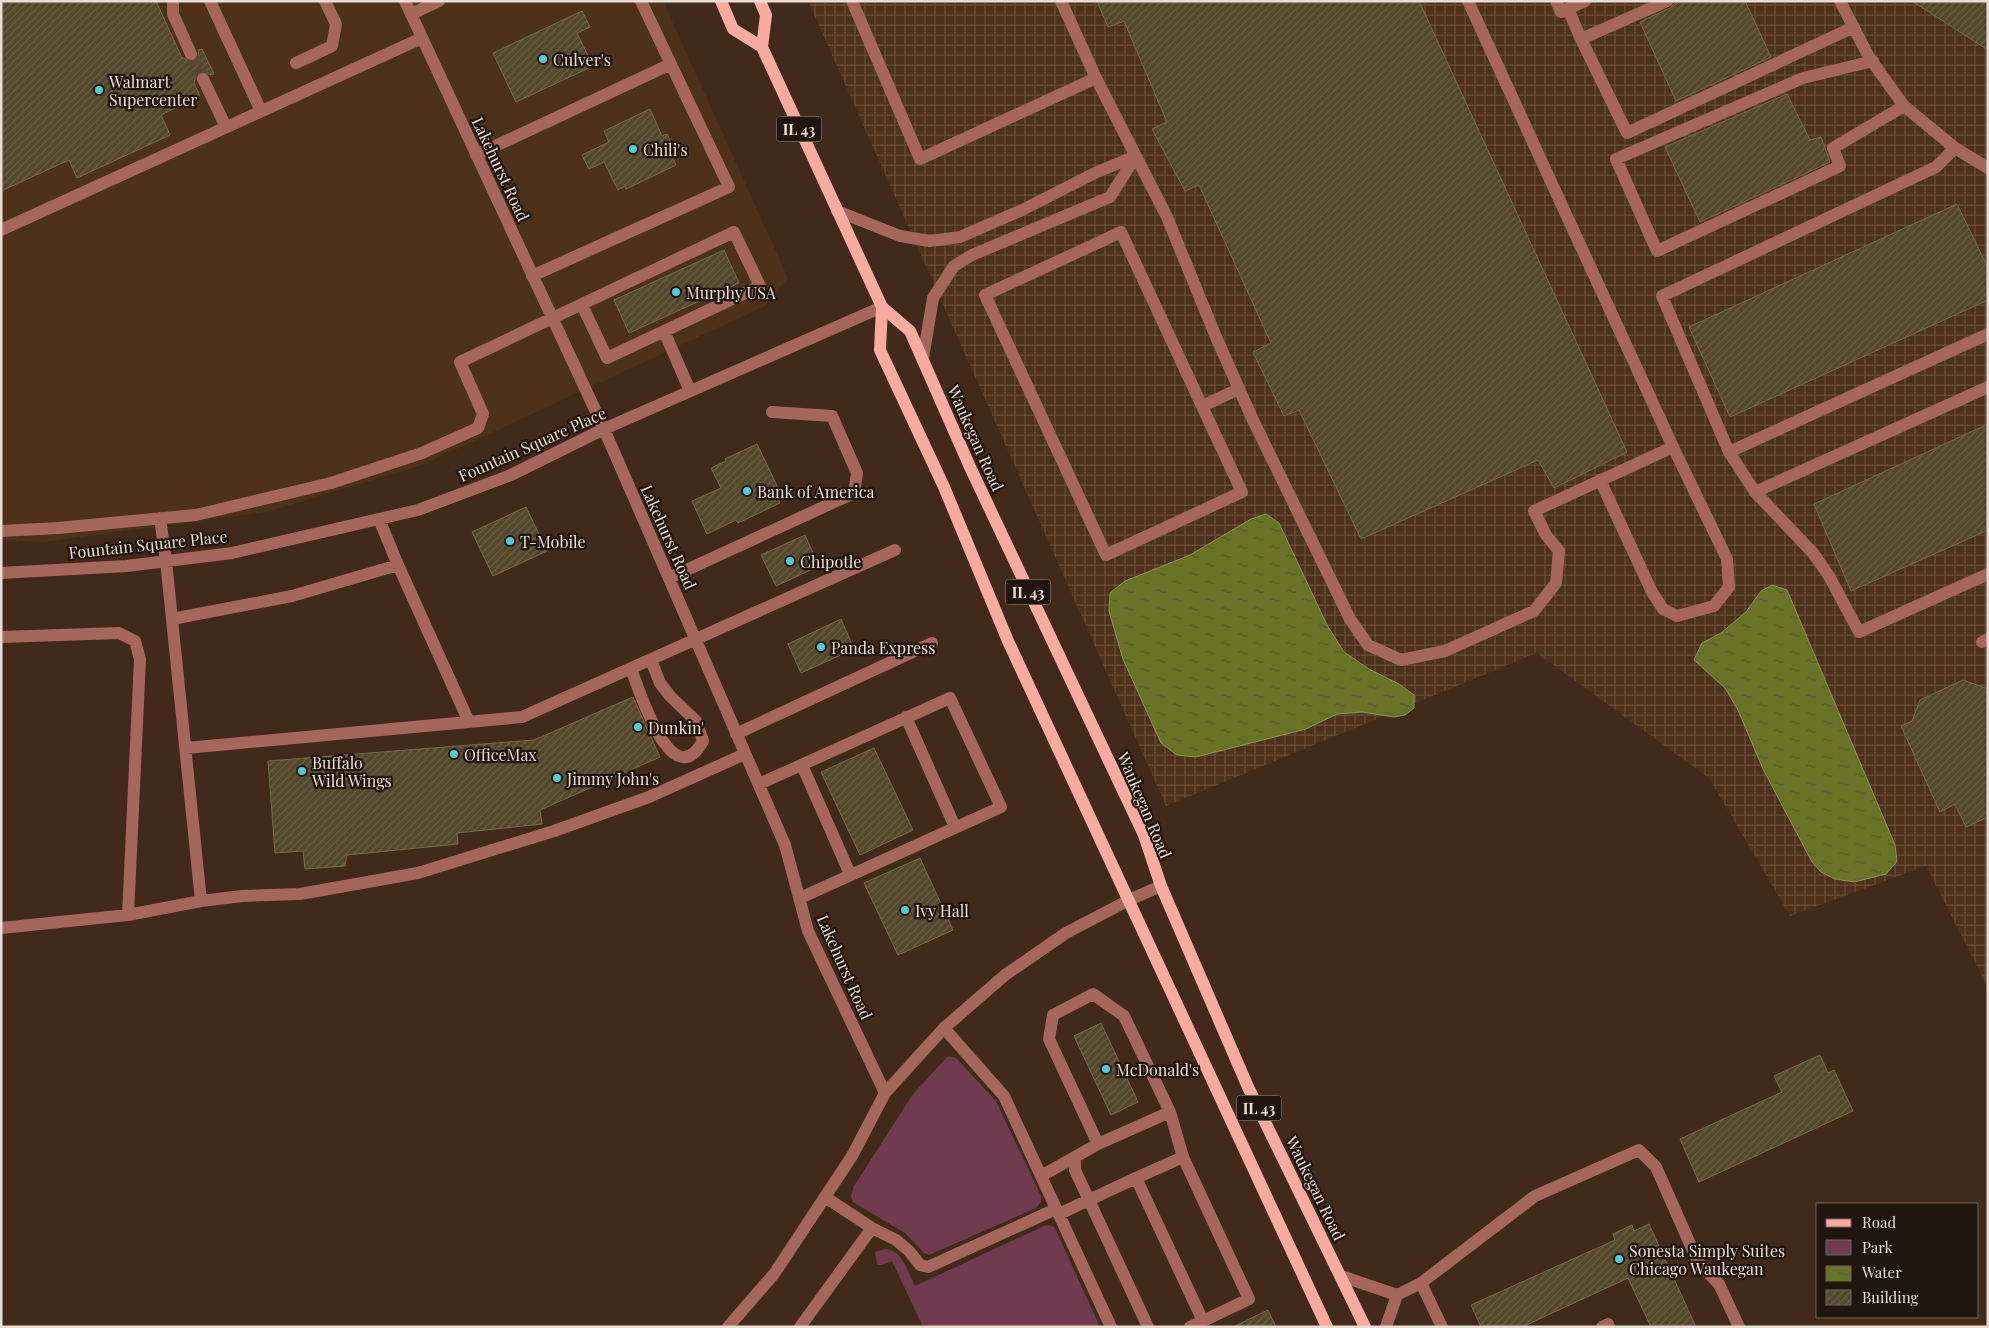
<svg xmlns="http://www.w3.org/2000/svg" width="1989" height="1328" font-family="'Playfair Display',serif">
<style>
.built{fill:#4e311b}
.industrial{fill:url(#industrial-grid)}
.green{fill:#703b4f}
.water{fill:url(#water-ripples);stroke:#90935a}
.building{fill:url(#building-hatch);stroke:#786c50}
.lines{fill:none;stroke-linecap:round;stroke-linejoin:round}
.minor-tunnel{stroke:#5b4535;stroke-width:12;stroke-dasharray:12 6;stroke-linecap:butt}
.minor{stroke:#a5665e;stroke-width:12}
.major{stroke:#faaba1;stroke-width:12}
.poi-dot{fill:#52cbd9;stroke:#20160e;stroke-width:2}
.labels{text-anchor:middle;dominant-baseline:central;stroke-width:4.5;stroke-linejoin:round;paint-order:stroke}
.shield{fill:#20160e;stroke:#afa197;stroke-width:1}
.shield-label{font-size:15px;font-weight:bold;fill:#ecddd2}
.poi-label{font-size:16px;fill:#ecddd2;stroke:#20160e;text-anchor:start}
.street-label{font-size:16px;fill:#ecddd2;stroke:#20160e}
</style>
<defs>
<pattern id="industrial-grid" width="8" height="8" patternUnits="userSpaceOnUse" patternTransform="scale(1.25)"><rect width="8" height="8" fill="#4e311b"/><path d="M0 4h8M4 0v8" fill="none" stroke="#684e3b"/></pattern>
<pattern id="water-ripples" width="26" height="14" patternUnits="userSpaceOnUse" patternTransform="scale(1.25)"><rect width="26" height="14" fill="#697327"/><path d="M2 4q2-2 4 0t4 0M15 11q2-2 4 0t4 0" fill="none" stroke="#585a33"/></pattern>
<pattern id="building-hatch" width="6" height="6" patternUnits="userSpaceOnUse" patternTransform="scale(1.25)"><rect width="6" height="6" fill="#52462b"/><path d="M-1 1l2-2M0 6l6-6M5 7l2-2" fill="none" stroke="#6b6049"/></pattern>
</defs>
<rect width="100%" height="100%" fill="#412a19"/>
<path class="built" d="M1 1H663L788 278 765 306 420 466 266 512 43 542 1 540Z"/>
<path class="industrial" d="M808 1H1988V988L1926 866 1790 916 1709 778 1537 653 1166 806Z"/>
<path class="green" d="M948 1056 956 1058 996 1101 1041 1196V1202L1036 1208 929 1255 924 1253 905 1233 853 1202 851 1196 854 1186 913 1094Z
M1046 1225 1052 1226 1055 1228 1100 1327H923L892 1261 882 1265H877L875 1252C900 1240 906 1269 915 1286Z"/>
<path class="water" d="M1266 514 1279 523 1327 625 1344 652 1369 669 1399 684 1414 695V708L1405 715 1394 717 1362 712 1337 714 1306 729 1196 757 1177 755 1161 743 1123 659 1109 611 1110 593 1125 581 1190 555 1251 519Z
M1772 585 1787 590 1895 845 1897 861 1886 874 1854 882 1835 879 1821 872 1812 862 1763 769 1738 710 1725 688 1694 660 1702 643 1721 633 1746 612 1761 591Z"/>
<path class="building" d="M1 1H156L182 58H184L190 62 195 61 199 55 198 50 202 49 214 74 210 75 204 71 199 72 196 75 194 83 200 96 161 115 170 135 77 178 69 160 1 191Z
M1097 1H1419L1627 452 1554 488 1538 460 1361 539 1299 410 1284 416 1253 352 1271 343 1199 185 1185 191 1152 129 1167 122 1124 21 1108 27Z
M1677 1H1745L1771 57 1676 101 1640 22 1670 8Z
M1912 1H1988V50Z
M582 11 590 27 577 33 593 66 516 102 493 53Z
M1787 94 1810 140 1821 137 1830 162 1700 222 1665 147Z
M650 109 662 136 667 134 674 148 669 150 676 165 626 189 625 186 618 190 604 162 589 169 582 155 609 142 604 131Z
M1957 204 1988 268V300L1730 417 1689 327Z
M724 250 739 283 629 333 614 300Z
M1988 424V530L1851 591 1814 504Z
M757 444 781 494 777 495 780 503 738 523 736 520 707 534 692 501 721 488 711 468 726 461 725 459Z
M526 507 547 551 493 576 472 532Z
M805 535 819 566 776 586 761 555Z
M841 619 854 649 801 673 788 644Z
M1963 680 1988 689V817L1966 827 1955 804 1940 812 1901 726 1912 721 1920 700Z
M633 697 660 757 540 810 542 824 457 833 458 844 347 855 345 866 305 869 303 851 275 853 268 761 534 740Z
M874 748 913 830 860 855 821 772Z
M920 858 953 930 898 955 864 883Z
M1101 1023 1138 1102 1111 1115 1074 1036Z
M1820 1055 1828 1073 1834 1070 1853 1111 1699 1182 1680 1139 1782 1092 1774 1076Z
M1649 1224 1696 1327H1651L1628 1278 1522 1327H1481L1471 1305 1615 1240 1613 1234 1632 1225 1634 1231Z
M1268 1310 1276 1327H1233Z"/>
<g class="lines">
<path class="minor-tunnel" d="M191 54 203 79"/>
<path class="minor" d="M173 1V14L191 54
M210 1 261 111
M405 1 604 429 785 845 808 931 885 1093
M852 1 920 159 1096 78
M1061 1 1096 78 1167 217 1216 337 1252 418 1350 619 1368 645 1401 660 1445 651 1534 611 1556 583 1559 551 1546 535 1534 511 1673 447 1468 1
M1556 1 1561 12 1585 1
M1667 1 1581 39 1627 133 1854 27
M1840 1 1869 57 1904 106 1955 148 1988 168
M1568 9 1581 39
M411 14 439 1
M1873 61 1803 78 1616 159 1657 251 1840 166 1833 148 1904 106
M296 63 332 46 336 24 325 1
M203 79 226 127
M1955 148 1936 167 1662 296 1729 452 1988 334
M476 155 671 64
M837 211 900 236 930 241 960 237 1022 210 1097 172 1136 156 1110 197 972 255 954 266 933 298 923 358
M1 230 422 38
M1121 232 1242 492 1106 555 985 295Z
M532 276 729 187 641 1
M664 331 690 391
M1988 387 1755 492 1813 553 1829 576 1859 632 1988 574
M1202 406 1239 389
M1729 452 1755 492
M1600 480 1652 592 1663 609 1677 616 1714 606 1729 587 1727 559 1673 447
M160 518 166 561 201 901 242 896 300 894 418 873 554 831 649 797 745 754
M379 519 398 565
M1 531 58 528 196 515 331 483 422 453 478 428 483 414 460 362 734 232 760 286 607 358 582 305
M1 573 127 566 232 553 418 510 511 475 604 429 882 307
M669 578 854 493 857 473 832 416 772 412
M172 619 292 596 398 565 469 722
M1 637 119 633 135 641 140 659 128 915
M1982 642 1988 639
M631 669C640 692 672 797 703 741L696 721 670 696 660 683 651 660
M906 717 955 827
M736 734 932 643
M186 748 522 717 895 550
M802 765 850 874
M759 784 950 698 1001 807 800 898
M1 928 128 915 201 901
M944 1028 1004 1096 1111 1327
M1098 1144 1049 1039 1053 1015 1093 994 1124 1016 1170 1112 1183 1157
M1075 1158V1170L1148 1327
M1041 1176 1098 1144 1170 1112
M1136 1178 1183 1157 1249 1299 1203 1321
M1059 1214 1136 1178 1203 1321 1190 1327
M872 1228 896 1240 909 1251 920 1265 928 1267 1056 1209
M1341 1276 1397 1295 1386 1327
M1421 1283 1442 1327
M1397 1295 1421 1283 1535 1196 1639 1150 1656 1167 1698 1262 1719 1284 1739 1327
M728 1327 774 1274 852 1156 885 1093 944 1028 1005 975 1066 933 1129 900 1161 886
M800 1327 872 1228 825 1197
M1602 1327 1608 1324 1609 1327"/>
<path class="major" d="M721 1 733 29 762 47
M760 1 766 15 762 47 882 307 910 331 970 467 1144 835 1161 886 1248 1087 1365 1327
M882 307 880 350 944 487 1008 641 1327 1327"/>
</g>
<g class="poi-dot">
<circle cx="543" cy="59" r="5"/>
<circle cx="99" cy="90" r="5"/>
<circle cx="633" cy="149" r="5"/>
<circle cx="676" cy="292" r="5"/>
<circle cx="747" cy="491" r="5"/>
<circle cx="510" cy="541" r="5"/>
<circle cx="790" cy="561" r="5"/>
<circle cx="821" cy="647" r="5"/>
<circle cx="638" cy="727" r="5"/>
<circle cx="454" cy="754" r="5"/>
<circle cx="302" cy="771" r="5"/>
<circle cx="557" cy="778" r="5"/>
<circle cx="905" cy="910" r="5"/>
<circle cx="1106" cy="1069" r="5"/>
<circle cx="1619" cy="1259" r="5"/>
</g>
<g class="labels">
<g class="shield">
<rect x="776.5" y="116.5" width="45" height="25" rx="4"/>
<rect x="1005.5" y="579.5" width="45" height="25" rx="4"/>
<rect x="1236.5" y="1095.5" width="45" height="25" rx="4"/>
</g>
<g class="shield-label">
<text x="799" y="129">IL 43</text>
<text x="1028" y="592">IL 43</text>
<text x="1259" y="1108">IL 43</text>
</g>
<g class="poi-label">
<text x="553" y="59">Culver's</text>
<text x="109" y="81">Walmart<tspan x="109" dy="18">Supercenter</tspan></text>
<text x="643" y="149">Chili's</text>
<text x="686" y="292">Murphy USA</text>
<text x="757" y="491">Bank of America</text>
<text x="520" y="541">T-Mobile</text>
<text x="800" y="561">Chipotle</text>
<text x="831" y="647">Panda Express</text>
<text x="648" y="727">Dunkin'</text>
<text x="464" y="754">OfficeMax</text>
<text x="312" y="762">Buffalo<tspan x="312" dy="18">Wild Wings</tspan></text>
<text x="567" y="778">Jimmy John's</text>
<text x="915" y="910">Ivy Hall</text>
<text x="1116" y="1069">McDonald's</text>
<text x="1629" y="1250">Sonesta Simply Suites<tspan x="1629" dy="18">Chicago Waukegan</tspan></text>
</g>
<g class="street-label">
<text transform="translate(501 169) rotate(65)">Lakehurst Road</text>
<text transform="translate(976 438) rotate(66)">Waukegan Road</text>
<text transform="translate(532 444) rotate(-24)">Fountain Square Place</text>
<text transform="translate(669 537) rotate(66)">Lakehurst Road</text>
<text transform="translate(148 544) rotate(-6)">Fountain Square Place</text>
<text transform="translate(1145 805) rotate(67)">Waukegan Road</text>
<text transform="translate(845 967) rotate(66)">Lakehurst Road</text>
<text transform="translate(1316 1188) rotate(64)">Waukegan Road</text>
</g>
</g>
<rect width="1989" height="1328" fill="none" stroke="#ecddd2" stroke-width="5"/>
<rect x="1816" y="1203" width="162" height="115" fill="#20160e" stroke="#72665c"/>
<rect x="1826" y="1219" width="25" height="8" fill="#faaba1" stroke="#72665c"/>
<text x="1862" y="1228" font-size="15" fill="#ecddd2">Road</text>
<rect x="1826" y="1240" width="25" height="15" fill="#703b4f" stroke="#72665c"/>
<text x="1862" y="1253" font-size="15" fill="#ecddd2">Park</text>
<rect x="1826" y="1266" width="25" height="15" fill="url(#water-ripples)" stroke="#72665c"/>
<text x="1862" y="1278" font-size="15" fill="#ecddd2">Water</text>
<rect x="1826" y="1290" width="25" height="15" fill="url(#building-hatch)" stroke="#72665c"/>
<text x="1862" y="1303" font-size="15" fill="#ecddd2">Building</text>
</svg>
